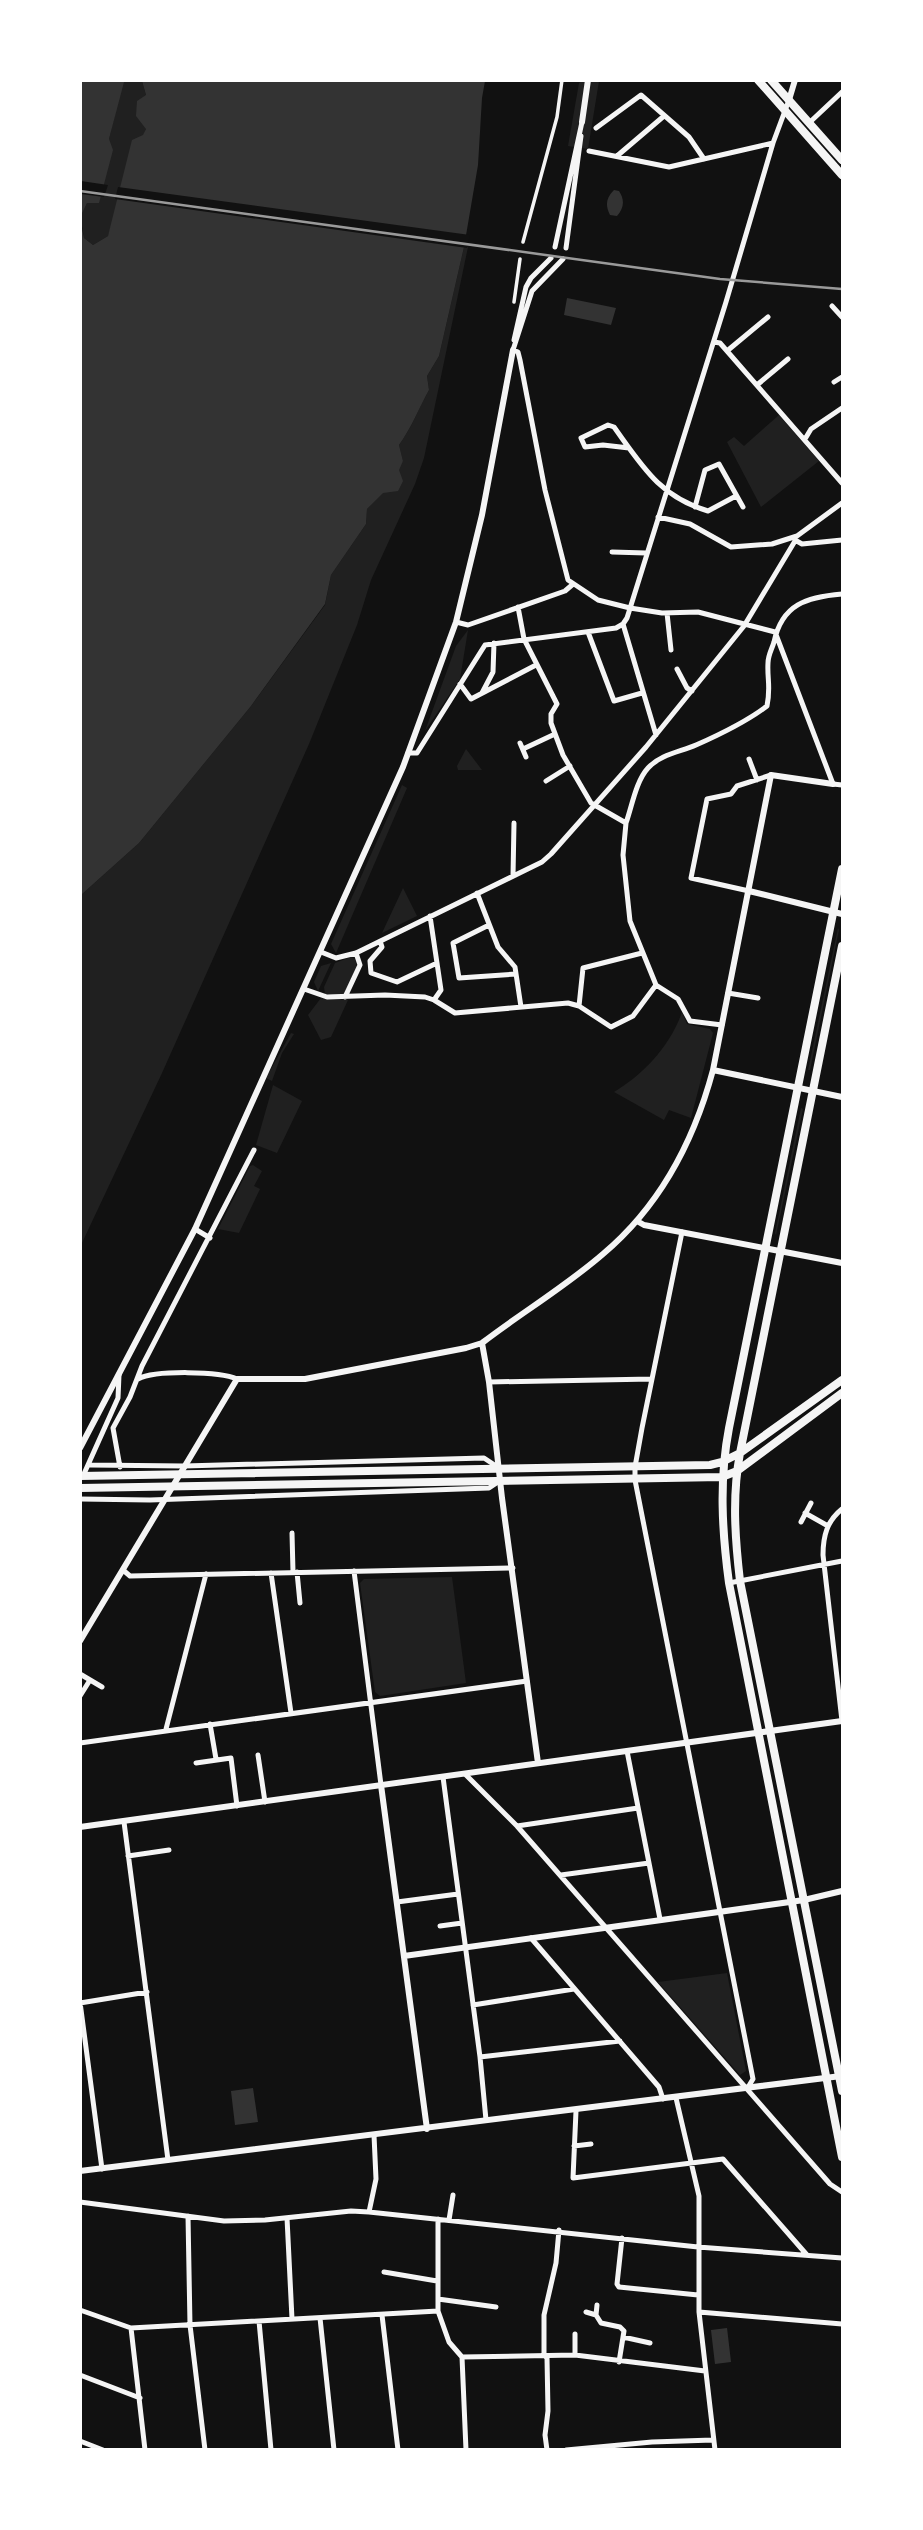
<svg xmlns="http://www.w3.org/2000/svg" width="923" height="2530" font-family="'Public Sans',sans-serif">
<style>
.green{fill:#202020}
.water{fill:#333}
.pier{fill:#111}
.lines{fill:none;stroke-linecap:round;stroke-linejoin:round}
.pedestrian{stroke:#f5f5f5;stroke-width:3.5}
.minor{stroke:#f5f5f5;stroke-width:5}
.tertiary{stroke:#f5f5f5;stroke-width:6}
.primary{stroke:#f5f5f5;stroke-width:8}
.rail{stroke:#9a9a9a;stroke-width:2.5}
</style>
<rect width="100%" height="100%" fill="#111"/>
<path class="green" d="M123 81H142L146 95V129L108 236 93 245 84 238 80 215 87 203 109 139Z
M582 81H599L588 149 568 146 579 83Z
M464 247H468L424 458 415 484 371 580 357 625 309 744 162 1073 81 1245V895L139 843 251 706 325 605 331 575 366 524 367 509 383 492 403 461 399 445C412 427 419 408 429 390L427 376 439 356Z
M779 415 819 461 761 507 727 442 734 437 744 446Z
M468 630 460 679 425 731 456 646Z
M466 749 482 770H458L457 766Z
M402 785 407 788 336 953 331 944Z
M403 888 417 916 382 933Z
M838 928 839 930 810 1070H808Z
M351 957 355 959 357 967 345 993 342 996 325 994 324 987 335 963Z
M331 963 318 991 314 982 321 966Z
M321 998 348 1000 331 1037 321 1040 308 1015Z
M682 1012 687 1024 710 1029 713 1033 691 1118 669 1110 664 1120 614 1092C643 1075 671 1045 682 1012Z
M291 1033 294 1034 282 1053 272 1081 266 1078Z
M273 1085 302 1101 277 1153 256 1145Z
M801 1108 803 1109 776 1235 775 1233Z
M253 1165 262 1171 254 1186 260 1189 239 1233 218 1229 250 1166Z
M452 1577 466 1683 380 1696 375 1692 360 1583 364 1579Z
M727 1973 746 2071 740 2075 658 1982Z"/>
<path class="water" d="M81 81 124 82 109 139 113 150 99 203H87L81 215Z
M142 81H485L482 98 478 165 464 247 439 356 427 376 429 390C419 408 412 427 399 445L403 461 399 470 403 481 398 491 383 493 367 509 366 524 331 575 325 604 251 706 139 843 81 895 80 219 84 238 93 245 108 236 132 140 143 135 146 129 136 116 137 101 146 95Z
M614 190 619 191C625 200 624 208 617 216L610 215C605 205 606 198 614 190Z
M567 298 616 308 611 325 564 315Z
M253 2088 258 2122 235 2125 231 2091Z
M727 2328 731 2362 715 2364 711 2330Z"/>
<path class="pier" d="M81 181 108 185 104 197 81 194Z
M118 187 470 235 467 248 115 199Z"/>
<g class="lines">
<path class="pedestrian" d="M523 242 557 117 562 80
M514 302 520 259"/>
<path class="minor" d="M809 123 842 92
M596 128 641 95 689 137 704 159
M589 151 669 167 773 143
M617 156 664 116
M555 247 582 122
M566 248 581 136
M832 306 842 317
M514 340 526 287 531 278 551 258
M714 342 720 343 842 483
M513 350 518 352 520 360 545 490 568 580 598 600 630 608 662 613 698 612 775 632
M513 350 532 291 563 259
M727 351 768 317
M834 382 842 377
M757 385 788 359
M805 439 811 429 842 408
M629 448 603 445 585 447 581 438 608 425 614 427C642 466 660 497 708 511L736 496
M695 507 705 470 719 464 743 507
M658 517 690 524 731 547 772 544 797 536 842 503
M795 540 802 544 842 540
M612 552 646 553
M518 607 524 639 557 704 551 714V723L563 755 591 803 626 823 623 855 630 921 654 980 656 985 678 999 690 1021 722 1025
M667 613 671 650
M456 622 468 625 565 591 572 585
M623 624 656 735
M588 632 614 701 642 693
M775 632 833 784 842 785
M677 669 687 688 692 691
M460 684 471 699 536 665
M482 693 493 672 494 643
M520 743 526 757
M523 749 555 734
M408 753H417L485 645 616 628 623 624 627 618 726 302 773 143 789 100
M749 759 757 780
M546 781 570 766
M626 823C632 806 636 781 648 768 661 754 680 752 696 745 721 734 746 722 767 706 771 687 767 679 768 663 768 655 772 649 774 642 782 604 807 597 842 594
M513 876 514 823
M749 891 691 878 707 799 731 794 737 786 771 775
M477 893 498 947 515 967 521 1007
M430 916 441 990 434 1000
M489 925 453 943 459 978 516 974
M380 941 382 947 370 961 371 973 397 982 437 963
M321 952 336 958 356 953 542 862 551 854 646 747 744 626 795 541
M304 989 327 997 385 995 425 997 434 1000 455 1013 568 1003 579 1006 611 1027 633 1016 656 985
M728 993 758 998
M345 997 360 965 356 953
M579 1006 583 968 642 953
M195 1229 210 1238
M682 1232 642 1428 635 1467V1480L753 2079 747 2089
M138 1379C155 1370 220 1371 237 1379
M489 1382 652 1379
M90 1465 184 1466 484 1458 499 1468
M120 1467 113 1428 130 1397 142 1366 254 1150
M83 1476 118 1398 119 1375
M80 1499 150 1500 489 1488 498 1482
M842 1509C827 1521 823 1536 823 1555L842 1721
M805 1513 828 1526
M801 1522 811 1503
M292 1533 293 1572
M123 1570 130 1576 513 1568
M354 1571 381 1785
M297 1572 300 1603
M271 1573 291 1713
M729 1583 842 1561
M80 1674 102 1687
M80 1696 90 1680
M210 1724 216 1759
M166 1729 206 1574
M80 1743 527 1681
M627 1751 660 1919
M258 1755 265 1802
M196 1763 231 1758 237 1806
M465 1774 517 1826 830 2184 842 2192
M443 1777 480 2057 486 2120
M124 1822 168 2160
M517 1826 638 1808
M128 1856 169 1850
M561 1875 649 1863
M397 1902 458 1894
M440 1926 462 1923
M531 1938 659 2087 663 2099
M80 2002 102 2169
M80 2003 147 1992
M473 2005 574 1989
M480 2057 620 2041
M676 2098 699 2196V2312L715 2450
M576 2111 573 2178 723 2159 807 2255
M574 2146 591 2144
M80 2202 224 2221 265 2220 351 2211 369 2212 698 2247 842 2258
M369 2212 376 2179 374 2135
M188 2216 190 2325 205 2450
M287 2218 292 2319
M438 2219V2311L449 2342 462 2357 466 2450
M449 2220 453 2195
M622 2238 617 2284 619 2287 698 2295
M384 2272 437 2281
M438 2299 496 2307
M80 2310 131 2328 438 2311
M586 2312 596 2315 597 2305
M699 2312 842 2324
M382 2315 398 2450
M596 2315 601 2323 620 2327 624 2331 619 2362
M320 2318 334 2450
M259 2321 271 2450
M131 2328 145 2450
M575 2334V2355
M623 2337 650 2343
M462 2357 575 2355 705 2371
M80 2375 140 2398
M80 2441 103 2450
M547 2450 545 2435 548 2411 547 2358 544 2355V2315L556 2263 559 2230
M566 2450 652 2442 713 2440"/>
<path class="tertiary" d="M789 100 795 80
M582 122 588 80
M749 891 842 914
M713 1070 842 1097
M637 1221 644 1225 842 1263
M482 1343 489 1382 502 1498 538 1763
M80 1448 195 1229 403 767 456 622 482 515 513 350
M80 1641 237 1379H305L466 1348 482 1343C521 1313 565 1287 603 1254 660 1206 694 1141 713 1070L771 775 833 784
M381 1785 427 2129
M80 1827 842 1721
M404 1956 804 1900 842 1891
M80 2171 841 2076"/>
<path class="primary" d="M758 80 842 175
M771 80 842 160
M842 869 729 1428C719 1480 722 1531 729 1583L842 2157
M842 946 740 1453C732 1496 735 1538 740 1581L842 2091
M80 1476 710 1465 722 1462 740 1453 842 1380
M80 1488 722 1477 737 1471 842 1393"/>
<path class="rail" d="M80 191 720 279 842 289"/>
</g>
<rect width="923" height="2530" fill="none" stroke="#ffffff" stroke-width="164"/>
</svg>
